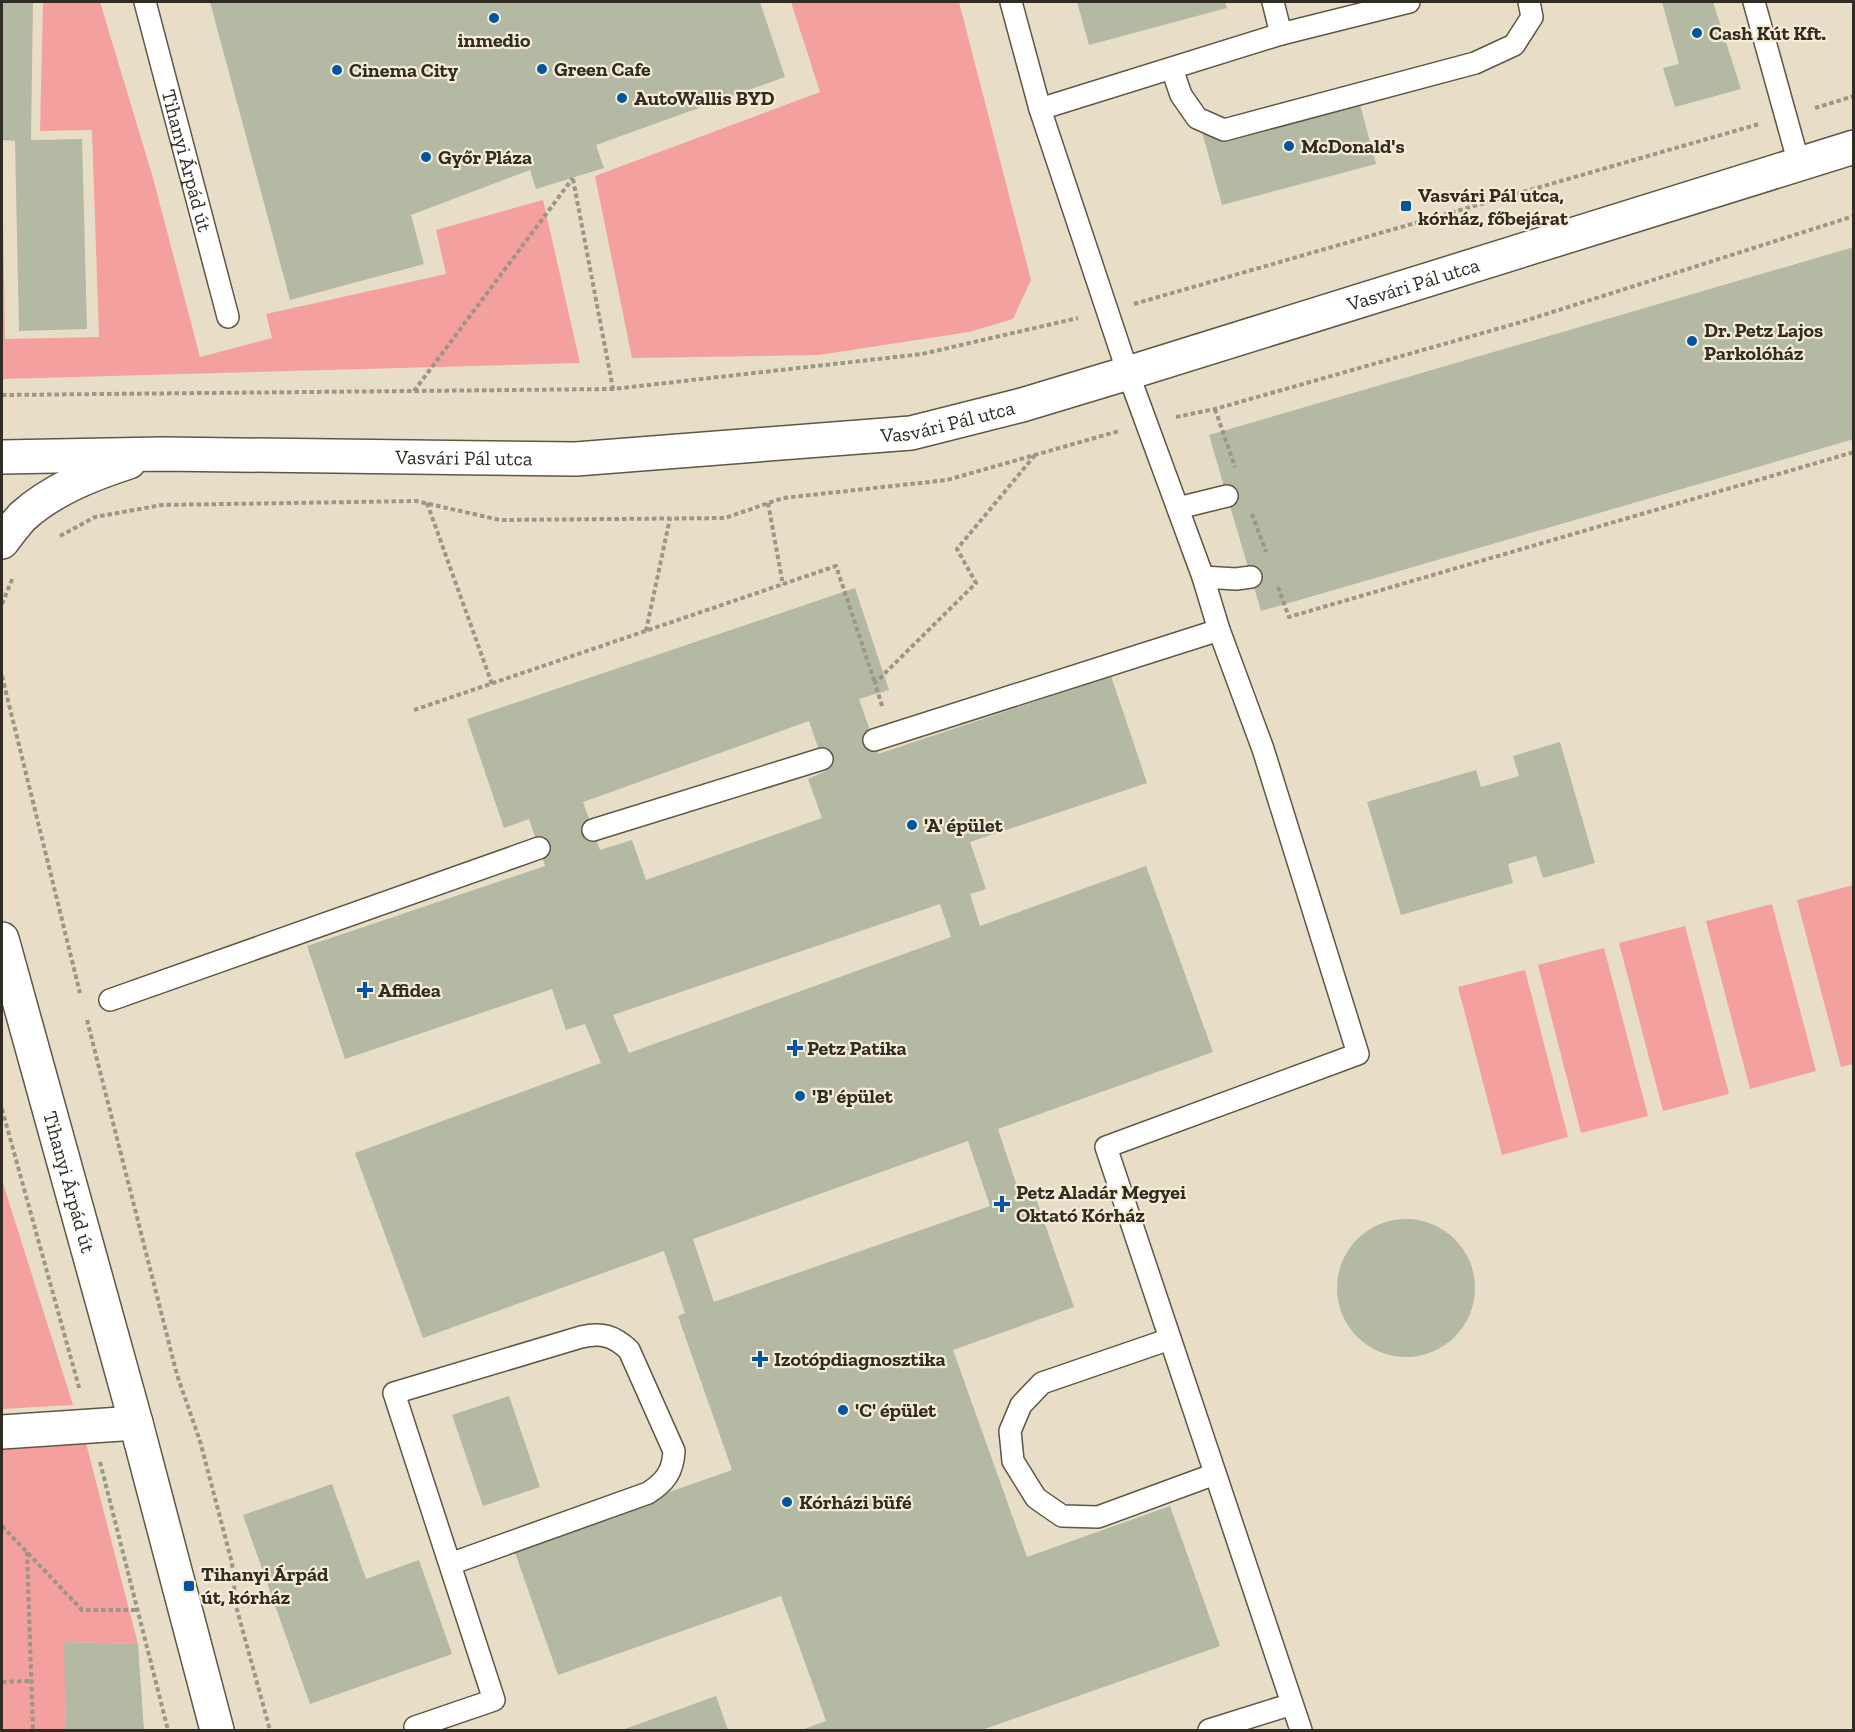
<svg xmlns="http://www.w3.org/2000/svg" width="1855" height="1732" font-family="'Zilla Slab',serif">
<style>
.green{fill:#f4a09f}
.building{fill:#b3b9a3;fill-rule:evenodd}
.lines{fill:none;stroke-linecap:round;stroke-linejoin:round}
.lane-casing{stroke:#5f5643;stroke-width:24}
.street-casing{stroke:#5f5643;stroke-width:36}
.secondary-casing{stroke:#5f5643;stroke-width:36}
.path{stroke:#9d9585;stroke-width:4;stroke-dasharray:4.5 3;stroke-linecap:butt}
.lane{stroke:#fff;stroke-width:21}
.street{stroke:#fff;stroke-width:33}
.secondary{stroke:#fff;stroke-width:33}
.poi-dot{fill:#0055a2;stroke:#f6ecd5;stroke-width:2}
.labels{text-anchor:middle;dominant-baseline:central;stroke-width:4.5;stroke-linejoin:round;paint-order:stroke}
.poi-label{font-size:20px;font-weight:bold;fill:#302c23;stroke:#f6ecd5;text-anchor:start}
.street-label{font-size:20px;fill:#302c23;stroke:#f6ecd5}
</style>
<rect width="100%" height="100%" fill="#e8dec8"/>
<path class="green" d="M43 2H100L153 178 200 357 272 338 266 314 446 274 436 230 543 200 580 363 2 379V152L5 339 99 337 92 130 40 131Z
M791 2H959L1031 280 1013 319 969 332 819 355 632 358 595 176 820 92Z
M1853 885V1064L1841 1067 1797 900Z
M1772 904 1816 1071 1750 1089 1706 921Z
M1685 926 1729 1094 1663 1111 1619 943Z
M1604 948 1648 1116 1581 1133 1538 965Z
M1525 970 1568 1137 1502 1155 1458 987Z
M2 1180 73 1405 2 1409Z
M86 1443 138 1644 65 1642 66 1730H2V1449Z"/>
<path class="building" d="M2 2H33L31 140 82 139 87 329 19 331 15 141 2 140Z
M210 2H760L785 77 596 145 604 168 536 189 530 170 411 215 424 264 290 300Z
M1077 2H1225L1227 8 1089 45Z
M1662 2H1713L1741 89 1675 107 1663 68 1679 64Z
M1355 86 1376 164 1222 205 1201 128Z
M1854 247V439L1261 611 1209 435Z
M855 588 889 690 859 699 878 754 1111 676 1147 783 970 842 986 889 970 894 980 926 1146 866 1213 1052 998 1129 1020 1195 1033 1190 1074 1307 953 1350 1027 1557 1170 1506 1220 1646 982 1730H801L826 1721 781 1596 558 1675 513 1547 732 1470 678 1316 685 1313 664 1251 423 1338 355 1153 601 1063 585 1024 566 1030 552 989 345 1059 307 946 545 866 529 819 504 828 467 719ZM809 721 826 771 808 779 822 818 646 880 632 840 600 850 583 802ZM940 904 951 937 629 1053 613 1015ZM968 1141 990 1206 714 1302 693 1239Z
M1560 742 1595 863 1543 878 1536 856 1508 864 1513 883 1401 915 1367 802 1476 770 1481 787 1519 776 1513 756Z
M1337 1288a69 69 0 1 1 138 0a69 69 0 1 1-138 0Z
M509 1396 540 1487 483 1506 452 1415Z
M332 1484 366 1579 419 1560 452 1654 310 1704 243 1515Z
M64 1642 138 1644 144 1730H66Z
M716 1696 728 1730H622Z"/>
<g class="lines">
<g class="lane-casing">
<g id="lane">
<path id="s1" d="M145 2 228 317"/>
<path d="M1011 2 1040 109 1128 373 1203 577 1219 630 1263 749 1358 1054 1106 1147 1301 1730"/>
<path d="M1273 2 1281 34"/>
<path d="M1754 2 1799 164"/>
<path d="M1172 69 1181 95 1197 118 1224 130 1475 63 1514 45 1532 17 1529 2"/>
<path d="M1040 109 1281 34 1409 2"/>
<path d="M1178 508 1227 496"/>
<path d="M1203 577 1236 579 1251 577"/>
<path d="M874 740 1219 630"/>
<path d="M593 830 822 759"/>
<path d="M110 1000 539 848"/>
<path d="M1170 1339 1042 1383 1021 1405 1010 1431 1013 1461 1036 1498 1062 1516 1098 1517 1215 1474"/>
<path d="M416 1730 415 1727 494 1700 394 1393 581 1337C602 1332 614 1336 629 1350L674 1451C673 1472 665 1482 648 1493L450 1564"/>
<path d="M1209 1730 1292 1704"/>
</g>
</g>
<g class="street-casing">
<path id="street" d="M2 1432 136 1423"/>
</g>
<g class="secondary-casing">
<g id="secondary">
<path id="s2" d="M2 457 162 454 576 459 911 433 1022 405 1128 373 1854 147"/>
<path d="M2 542C8 534 15 525 22 517 51 490 92 474 129 462"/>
<path id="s3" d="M2 939 136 1423 217 1730"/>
</g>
</g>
<path class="path" d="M1815 108 1854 96
M573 179 613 389
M1134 304 1759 124
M414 391 573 178
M2 395 613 389 922 354 1078 318
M1215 409 1235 467
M1176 417 1215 409 1518 323 1854 216
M427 503 492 684
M768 503 783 585
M1252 514 1266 552
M60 536 95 517 162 505 416 501 500 520 725 518 783 498 947 480 1119 431
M1278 587 1289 617 1854 452
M2 604 13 577
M646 631 670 518
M2 676 80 993
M882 706 875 683 976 583 957 549 1036 454
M414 710 836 566 875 683
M87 1020 177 1375 200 1441 232 1563 236 1606 270 1730
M2 1109 80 1391
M100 1462 168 1730
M2 1526 82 1610H137
M27 1552 33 1730
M2 1682 31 1681"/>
<use href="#lane" class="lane"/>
<use href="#street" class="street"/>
<use href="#secondary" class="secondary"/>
</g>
<g class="poi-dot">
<circle cx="494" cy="18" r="6"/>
<circle cx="1697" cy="33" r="6"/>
<circle cx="542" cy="69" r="6"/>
<circle cx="337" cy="70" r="6"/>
<circle cx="622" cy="98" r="6"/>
<circle cx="1289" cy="146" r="6"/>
<circle cx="426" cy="157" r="6"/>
<rect x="1400" y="200" width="12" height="12" rx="3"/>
<circle cx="1692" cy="341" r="6"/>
<circle cx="912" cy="825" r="6"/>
<path d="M362 981h6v6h6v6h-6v6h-6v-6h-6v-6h6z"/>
<path d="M792 1039h6v6h6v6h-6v6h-6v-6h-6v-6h6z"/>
<circle cx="800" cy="1096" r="6"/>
<path d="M999 1195h6v6h6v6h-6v6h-6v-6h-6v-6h6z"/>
<path d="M757 1350h6v6h6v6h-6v6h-6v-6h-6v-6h6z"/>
<circle cx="843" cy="1410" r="6"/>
<circle cx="787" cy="1502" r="6"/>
<rect x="183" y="1580" width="12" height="12" rx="3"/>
</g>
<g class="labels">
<g class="poi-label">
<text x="1709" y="33">Cash Kút Kft.</text>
<text x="494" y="40" text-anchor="middle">inmedio</text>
<text x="554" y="69">Green Cafe</text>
<text x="349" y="70">Cinema City</text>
<text x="634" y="98">AutoWallis BYD</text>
<text x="1301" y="146">McDonald's</text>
<text x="438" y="157">Győr Pláza</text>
<text x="1418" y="195">Vasvári Pál utca,<tspan x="1418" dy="23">kórház, főbejárat</tspan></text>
<text x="1704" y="330">Dr. Petz Lajos<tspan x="1704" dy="23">Parkolóház</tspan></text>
<text x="924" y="825">'A' épület</text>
<text x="378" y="990">Affidea</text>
<text x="807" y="1048">Petz Patika</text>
<text x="812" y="1096">'B' épület</text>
<text x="1016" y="1192">Petz Aladár Megyei<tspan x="1016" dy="23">Oktató Kórház</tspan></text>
<text x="774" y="1359">Izotópdiagnosztika</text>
<text x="855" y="1410">'C' épület</text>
<text x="799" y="1502">Kórházi büfé</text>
<text x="201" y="1574">Tihanyi Árpád<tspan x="201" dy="23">út, kórház</tspan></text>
</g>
<g class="street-label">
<text stroke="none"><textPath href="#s1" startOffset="164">Tihanyi Árpád út</textPath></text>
<text stroke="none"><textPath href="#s2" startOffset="1434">Vasvári Pál utca</textPath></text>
<text stroke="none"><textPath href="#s2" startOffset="948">Vasvári Pál utca</textPath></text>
<text stroke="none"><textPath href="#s2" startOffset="462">Vasvári Pál utca</textPath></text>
<text stroke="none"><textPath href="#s3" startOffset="252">Tihanyi Árpád út</textPath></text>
</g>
</g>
<rect width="1855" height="1732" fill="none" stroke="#302c23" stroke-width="6"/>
</svg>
